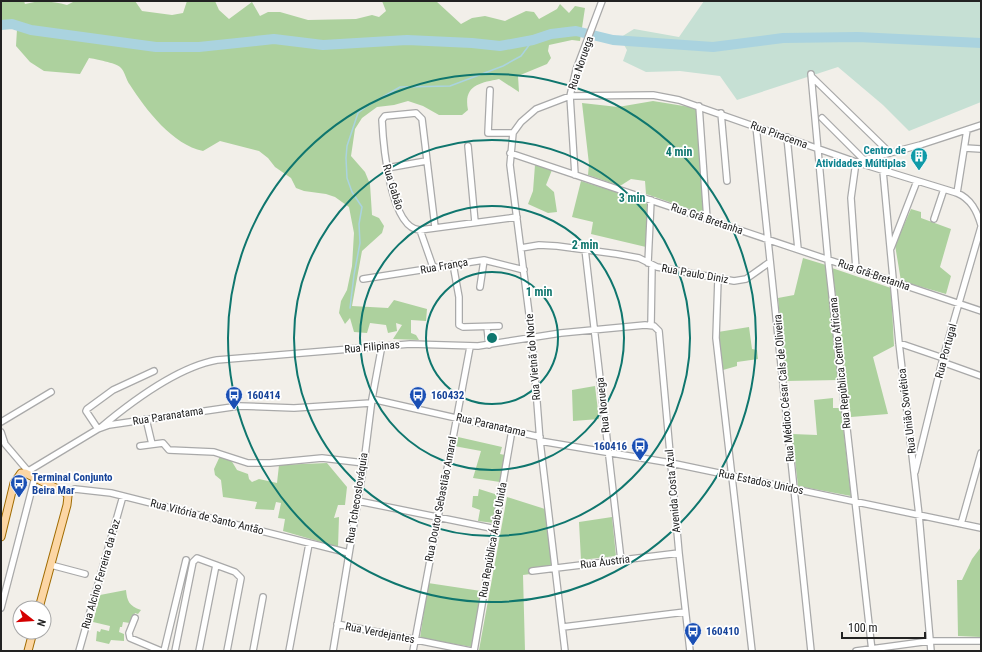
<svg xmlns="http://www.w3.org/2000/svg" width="982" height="652" font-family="'Roboto Condensed',sans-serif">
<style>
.forest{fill:#add19e}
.wetland{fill:#c6e0d4}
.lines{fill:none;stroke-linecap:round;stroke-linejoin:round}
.stream{stroke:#aad3df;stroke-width:1.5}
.river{stroke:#aad3df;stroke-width:10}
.minor-casing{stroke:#a9a9a9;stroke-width:8}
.major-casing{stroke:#a06b00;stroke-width:9}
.minor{stroke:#fff;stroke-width:5.5}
.major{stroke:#fcd6a4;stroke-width:7}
.ring{fill:none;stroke:#0f766e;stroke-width:2}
.labels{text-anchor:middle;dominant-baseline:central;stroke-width:3.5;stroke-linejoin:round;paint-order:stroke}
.street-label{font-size:11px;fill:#222;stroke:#fff}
.culture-label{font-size:11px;font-weight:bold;fill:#0d838f;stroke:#fff;text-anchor:end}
.transit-label{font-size:11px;font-weight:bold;fill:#164399;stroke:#fff;text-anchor:start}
.centre{fill:#0f766e;stroke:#fff;stroke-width:2}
.ring-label{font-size:12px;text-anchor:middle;font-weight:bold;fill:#0f766e;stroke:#fff;stroke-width:3.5;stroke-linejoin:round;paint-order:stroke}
</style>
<rect width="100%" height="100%" fill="#f2efe9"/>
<path class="forest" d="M1 1H24L25 4C40 0 53 1 67 5L75 1H135L142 11 172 15 183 13 187 1H215L219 10 229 19 252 2 260 16 268 12H280L308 20 356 19 372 15 379 17 386 11 382 1H436L461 24 472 18 485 16 505 21 526 11 534 12 539 19 557 9 560 4 569 13 575 6 585 8 580 41 572 40 549 45 548 51 551 58 547 64 518 76 519 92 499 79C480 83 463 85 468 110L462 115H439L423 106 408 101 394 105 377 107 362 118 355 129 351 156 365 172 370 184 372 215 379 218 384 226 382 233 362 251 352 306 388 308 394 300 427 309 426 321 411 320V333L416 335 419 340 393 339 402 325 396 323 397 331 388 333 386 325 370 323 367 333 354 332 350 318 345 324 339 313 341 301 347 290 352 266 354 233 349 207 335 197 326 194 304 191 296 188 291 178 275 167 268 158 259 151 220 141 203 151C173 145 146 110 130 85 126 80 125 71 120 67 116 63 95 59 89 58L80 74 44 71 30 62 16 46 17 29 1 27Z
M653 101 696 108 704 214 646 194 645 181 631 179 620 186 588 175 589 164 582 103 618 107Z
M535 165 552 170 546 185 554 192 557 212 548 213 528 204 533 191Z
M581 181 647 202 646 247 591 234 593 222 572 217Z
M911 209 921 212V218L951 229 940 267 951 276 946 294 901 281 895 245Z
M803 258 826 265 839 380 786 381 778 298 794 295Z
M832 268 891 288 894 346 873 357 888 414 851 417Z
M749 327 752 349 757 350 758 359 737 362V366L723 370 718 332Z
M595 386 599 419 573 421 572 390Z
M833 398V408H841L851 496 798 486 792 434 817 435 814 400Z
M458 437 502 447 500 454 505 455 500 482 473 478 481 451 454 446Z
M220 456 231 460 237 470 248 474 249 479 252 482 259 479 277 483 279 465 327 463 347 487 345 505H338L334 518 339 517 338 547 283 531 285 519 278 518 281 503 276 502 274 510 255 509 257 502 223 497 221 480 215 475 214 469Z
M479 489 498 495 494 523 478 521 480 510 472 507 473 496H478Z
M507 497 545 509 553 571 523 575 525 651 479 650Z
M612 517 616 556 581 560 579 522Z
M981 547V637L958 636 957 580H962L972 559Z
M428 583 481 591 472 647 420 638Z
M126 590C127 601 129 606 141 610L138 614 135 613 130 623 123 622 122 627H120L119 632 124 634V641L111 640 109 644 96 641 97 631 100 632 101 629 109 631 110 626 93 622 100 595Z"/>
<path class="wetland" d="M704 1H981V102L909 131 883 105 838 67 737 100 720 76 680 71 646 72 623 61 627 50 623 43H613L582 35 613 42 634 29 679 37Z"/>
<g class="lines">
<path class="stream" d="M350 308 354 275 360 243 359 224 362 207 352 192 347 178 346 158 347 146 358 113 367 106 400 87 450 86 503 66 521 56 533 40"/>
<path class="river" d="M1 25 12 24 31 30 156 47H199L274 39 323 45 407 40 472 43 500 46 533 40 551 34 576 31 613 40 713 47 783 38 858 37 981 43"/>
<g class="minor-casing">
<path id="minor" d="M811 74 828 260 872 651
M812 77 890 153
M490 90 488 133H513
M699 106 707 219
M721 113 727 181
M822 118 864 160
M756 126 811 651
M787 137 798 249
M468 146 475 222
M965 148 981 149
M510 153 981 311
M387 168 426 161
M883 171 899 343 919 515 931 651
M575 175 570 96 576 70 602 1
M957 193 967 130
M934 219 944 189
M435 227 422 119 416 113 385 116 382 120C383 142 390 229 420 230L517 217
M420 230 433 267
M521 248 539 245 557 246 617 254 639 258 657 267 734 281 746 279 770 262
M891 248 917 181
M585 249 621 560
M648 263 651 200
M453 264 459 297V325L463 327 499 326
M856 269 851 198 856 162 920 145 981 125
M363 279 484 260 524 270
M718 279 716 338 752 651
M480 287 484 260
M651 325 652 265
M487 327 489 345
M899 343 943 358
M942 362 981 376
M372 399 540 437
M146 419 152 444
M1 422 51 392
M100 428C131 402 178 367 217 360L410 344 478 346 561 333 645 325 654 326 659 331 679 553 690 651
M98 429 86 411 87 409 113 390 154 371
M1 432 5 444 28 471
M540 441 671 463 981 528
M140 446 163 443 169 450 214 452 248 463H270L322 458 364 463
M915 472 943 358 981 227
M25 473 98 429 109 425 239 406 294 408 371 403
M66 493 75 489 111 493 349 553
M358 501 496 529
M961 524 981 453
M51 565 85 574
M532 571 679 553
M1 608 35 477
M135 618 129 633 130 638 161 651
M337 624 471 651
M563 627 685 612
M79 651 123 496
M164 651 186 560
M175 651 193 562 197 558 235 572 241 578 227 651
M199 651 216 565
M253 651 263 597
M289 651 309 544
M333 651 364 463 372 399 382 345
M413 651 470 347
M474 651 512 430
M565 651 540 441 532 337 510 165 513 133 521 122 536 109 570 96 653 95 679 100 856 162 957 193C971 199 977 211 981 225
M856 651 930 641H981"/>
</g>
<g class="major-casing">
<path id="major" d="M1 537 14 483 21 473H25L66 493 68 496 67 505 39 608
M28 651 33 632"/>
</g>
<use href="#minor" class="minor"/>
<use href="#major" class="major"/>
</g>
<g class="ring">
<circle cx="492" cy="338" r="66"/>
<circle cx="492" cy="338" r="132"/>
<circle cx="492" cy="338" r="198"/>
<circle cx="492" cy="338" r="264"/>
</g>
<defs>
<g id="building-pin" transform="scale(0.9)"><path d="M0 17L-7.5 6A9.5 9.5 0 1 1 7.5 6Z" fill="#0f9aa8" stroke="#fff"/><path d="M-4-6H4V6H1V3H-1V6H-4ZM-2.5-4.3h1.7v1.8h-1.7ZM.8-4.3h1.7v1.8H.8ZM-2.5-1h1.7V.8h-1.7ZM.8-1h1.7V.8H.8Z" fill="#fff"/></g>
<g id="bus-pin" transform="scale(0.9)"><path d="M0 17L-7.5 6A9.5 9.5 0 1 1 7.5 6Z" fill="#1a4fb4" stroke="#fff"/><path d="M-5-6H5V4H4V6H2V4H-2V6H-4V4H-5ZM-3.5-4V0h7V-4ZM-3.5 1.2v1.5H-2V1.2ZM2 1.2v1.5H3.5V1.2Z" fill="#fff"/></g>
</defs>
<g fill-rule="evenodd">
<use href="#building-pin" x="919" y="156"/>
<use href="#bus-pin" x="234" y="395"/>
<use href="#bus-pin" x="418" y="395"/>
<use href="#bus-pin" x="640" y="446"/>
<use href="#bus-pin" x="19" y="483"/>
<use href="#bus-pin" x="693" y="631"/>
</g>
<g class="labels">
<g class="street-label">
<text transform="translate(581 63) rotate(-71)">Rua Noruega</text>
<text transform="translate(779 135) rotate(20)">Rua Piracema</text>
<text transform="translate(393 187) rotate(73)">Rua Gabão</text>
<text transform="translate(707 219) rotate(19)">Rua Grã Bretanha</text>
<text transform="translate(444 266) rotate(-10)">Rua França</text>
<text transform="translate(695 274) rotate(10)">Rua Paulo Diniz</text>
<text transform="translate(874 275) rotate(19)">Rua Grã-Bretanha</text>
<text transform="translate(372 347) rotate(-5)">Rua Filipinas</text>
<text transform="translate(946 351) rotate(-75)">Rua Portugal</text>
<text transform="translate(533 357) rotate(-95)">Rua Vietnã do Norte</text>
<text transform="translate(840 363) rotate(-96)">Rua República Centro Africana</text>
<text transform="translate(784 388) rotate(-95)">Rua Médico César Cals de Oliveira</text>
<text transform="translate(603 405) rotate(-96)">Rua Noruega</text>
<text transform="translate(907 411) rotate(-97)">Rua União Soviética</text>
<text transform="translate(168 416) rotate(-9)">Rua Paranatama</text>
<text transform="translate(491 425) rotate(13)">Rua Paranatama</text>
<text transform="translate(761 482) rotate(12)">Rua Estados Unidos</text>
<text transform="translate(673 491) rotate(-95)">Avenida Costa Azul</text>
<text transform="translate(357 498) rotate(-81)">Rua Tchecoslováquia</text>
<text transform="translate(441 499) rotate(-79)">Rua Doutor Sebastião Amaral</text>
<text transform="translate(207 517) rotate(14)">Rua Vitória de Santo Antão</text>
<text transform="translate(493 540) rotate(-80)">Rua República Árabe Unida</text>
<text transform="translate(605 562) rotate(-7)">Rua Áustria</text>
<text transform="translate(101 574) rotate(-74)">Rua Alcino Ferreira da Paz</text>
<text transform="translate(380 633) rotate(11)">Rua Verdejantes</text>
</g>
<g class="culture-label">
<text x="906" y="150">Centro de<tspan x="906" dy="13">Atividades Múltiplas</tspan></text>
</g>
<g class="transit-label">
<text x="247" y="395">160414</text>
<text x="431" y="395">160432</text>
<text x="627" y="446" text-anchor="end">160416</text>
<text x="32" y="477">Terminal Conjunto<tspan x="32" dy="13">Beira Mar</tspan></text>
<text x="706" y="631">160410</text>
</g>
</g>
<circle cx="492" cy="338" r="6" class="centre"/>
<g class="ring-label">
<text x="679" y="156">4 min</text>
<text x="632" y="202">3 min</text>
<text x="585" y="249">2 min</text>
<text x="539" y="296">1 min</text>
</g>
<rect width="982" height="652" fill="none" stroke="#222222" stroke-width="4"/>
<g transform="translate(32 620) rotate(107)"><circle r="19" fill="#ffffff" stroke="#a7a7a7"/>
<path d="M0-3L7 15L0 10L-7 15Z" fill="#d40000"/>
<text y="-6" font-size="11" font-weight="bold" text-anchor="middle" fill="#222222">N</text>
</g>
<path d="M842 632v6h83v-6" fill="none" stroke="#222222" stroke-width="2"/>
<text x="848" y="632" font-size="12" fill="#222222" stroke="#ffffff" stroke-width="3" paint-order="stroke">100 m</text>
</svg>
